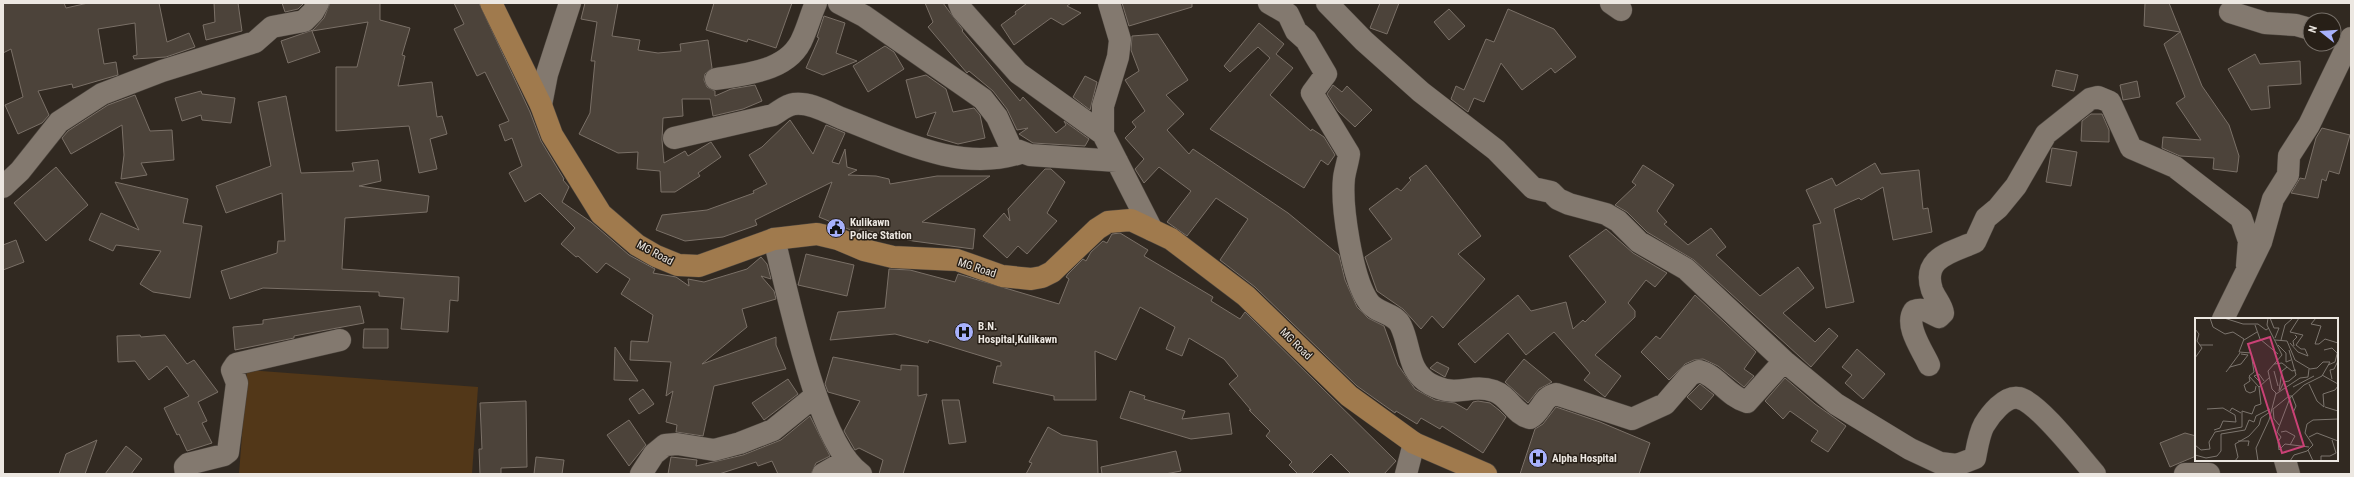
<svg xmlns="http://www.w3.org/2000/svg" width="2354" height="477" font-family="'Roboto Condensed',sans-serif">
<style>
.green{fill:#523718}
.building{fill:#4c433a;stroke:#7a7067}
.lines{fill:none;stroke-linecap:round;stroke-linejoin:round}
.minor-casing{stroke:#4c453e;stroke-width:23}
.major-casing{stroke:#4c453e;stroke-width:23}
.minor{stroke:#83796f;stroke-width:22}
.major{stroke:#a07a4d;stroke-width:22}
.labels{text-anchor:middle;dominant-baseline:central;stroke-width:3;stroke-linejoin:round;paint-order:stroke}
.poi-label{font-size:11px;font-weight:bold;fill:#ece7e1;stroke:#271f17;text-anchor:start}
.street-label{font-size:11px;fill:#ece7e1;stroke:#271f17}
.inset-road{fill:none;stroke:#7c756e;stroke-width:1}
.view{fill:#ca4176;fill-opacity:0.15;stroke:#ca4176;stroke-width:2}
.inset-edge{fill:none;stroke:#ece7e1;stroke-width:2}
</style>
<rect width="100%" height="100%" fill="#312921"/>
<path class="green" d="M247 370 478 387 472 474H239Z"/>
<path class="building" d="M3 3H64L66 8 88 3H159L167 42 189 33 195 47 166 57 134 59 133 56 137 55 135 23 98 29 104 64 116 62 118 75 73 88 72 84 38 91 49 115 42 123 18 134 5 105 23 97 11 49 3 53Z
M214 3H238L242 31 206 40 203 25 215 22Z
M282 3H304L298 9 285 12Z
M330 3H380V20L410 28 402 55 405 56 398 86 432 82 437 117 442 116 447 134 430 139 437 169 419 173 409 126 336 131V67H357L368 22 312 31 320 52 288 63 281 41 313 30 324 18Z
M454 3H479L530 112 541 141 564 179 563 180 569 187 562 202 591 222 629 255 655 269 653 273 676 277 689 286 688 279 704 282 747 269 761 257 767 264 771 279 761 276 774 291 776 299 742 309 747 327 702 364 776 337V345L786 369 714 386 703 436 676 432 677 425 666 422 673 391 666 396 671 362 630 360 631 341 648 342 653 315 621 294 630 279 606 263 597 273 578 256 576 257 561 244 575 228 540 193 525 202 509 173 522 166 512 138 505 141 499 125 509 121 485 72 477 76 454 29 464 24Z
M585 3H618L612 36 640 40 638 50 658 53 681 51 680 44 708 40 712 68 705 74 704 80 707 87 715 91V96L731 89 755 85 762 101 743 109 713 116 710 99H682L683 116 663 118 662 140 664 163 685 151 688 156 711 142 721 157 698 173 700 176 675 192H661L660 171 637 169 638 152 618 153 579 134 590 113 595 61H591L597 22 581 19Z
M714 3H792L776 48 748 39 747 42 706 30Z
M925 3H943L963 30 962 31 1020 101 1023 97 1056 133 1066 125 1064 121 1089 139 1085 146 1033 143 1019 134 1028 128 1017 130 1007 109 993 91 969 71 967 73 928 27 933 22Z
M1023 3H1071L1067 6 1081 13 1063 25 1051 18 1014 45 1001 25 1016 14 1015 12 1026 4Z
M1122 3H1192V7L1129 26Z
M1380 3H1399L1387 34 1370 28Z
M2145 3H2169L2202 86 2229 125 2239 156 2237 172 2213 169 2214 158 2180 156 2162 148 2163 137 2201 140 2176 103 2185 97 2164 44 2180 32 2144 26Z
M1449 9 1465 26 1449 40 1434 22Z
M1508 9 1554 29 1576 57 1555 73 1551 68 1522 90 1501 63 1484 102 1474 98 1468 112 1451 99 1456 86 1464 90 1486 39 1494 42Z
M824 16 845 23 836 53 857 61 823 75 806 68 819 38 817 37Z
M1259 23 1284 44 1276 54 1293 68 1270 95 1311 131 1312 129 1324 137 1335 155 1328 165 1321 160 1304 188 1210 129 1270 58 1258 47 1230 72 1224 66Z
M1158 34 1188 80 1166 95 1184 114 1167 130 1189 154 1193 149 1288 213 1339 255 1345 280 1357 307 1368 318 1384 326 1398 365 1415 389 1435 400 1455 403 1467 410 1473 402 1478 401 1490 403 1499 410 1506 417 1483 453 1442 426 1440 429 1421 418 1417 424 1396 411 1395 413 1357 386 1255 287 1220 260 1248 219 1216 198 1187 236 1167 222 1191 191 1159 167 1144 183 1135 169 1144 159 1125 138 1136 127 1132 122 1145 111 1125 80 1139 71 1131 50 1132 36Z
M885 46 894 52 904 69 868 92 853 66Z
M2255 54 2260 64 2300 61 2301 84 2268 86 2270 108 2251 110 2228 69Z
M2056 70 2078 75 2074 91 2052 86Z
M926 75 946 89 953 112 974 108 980 115 985 138 958 144 927 135 936 112 916 118 906 80Z
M1085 76 1097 82 1090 110 1073 97Z
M2137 81 2140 97 2123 100 2120 85Z
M1333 85 1342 92 1347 86 1372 110 1355 127 1338 111 1327 94Z
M201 91 202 94 235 98 231 123 202 120 201 115 182 121 175 98Z
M135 95 150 131 172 130 174 160 141 163 147 175 121 179 124 155 122 125 71 154 62 138 68 131 108 105Z
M286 96 301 173 354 171 352 163 378 160 381 181 359 186 429 196 427 212 345 218 342 269 459 277 458 301 450 300 448 332 401 329 404 298 379 296V292L263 288 230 299 221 271 277 253 278 241H285L282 193 226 213 216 186 271 166 258 102Z
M2091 114H2102L2109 130V142L2081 141 2082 121Z
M790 120 813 154 826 125 845 133 832 162 839 164 845 149 847 167 857 170 848 175 876 176 889 179 890 184 937 176H990L922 222 975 229 973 249 913 241 860 229 858 233 819 217 832 182 755 220 757 225 723 237 685 241 656 230 662 215 707 210 754 193 753 191 767 184 749 155 762 147Z
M2322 128 2350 135 2339 174 2329 171 2326 181 2322 179 2318 198 2291 193 2300 178 2305 179 2316 138Z
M2052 148 2077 152 2071 186 2046 182Z
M1875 163 1881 174 1919 170 1923 209 1928 208 1932 232 1893 240 1883 187 1861 200 1859 198 1834 209 1854 302 1826 308 1813 225 1821 223 1806 190 1832 178 1836 186Z
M1426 165 1481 236 1458 254 1485 279 1443 328 1432 316 1421 329 1403 309 1377 291 1365 257 1392 239 1369 209 1397 188 1401 191 1411 180 1409 178Z
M1643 165 1674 185 1657 211 1667 222 1664 224 1688 245 1711 228 1726 247 1716 255 1760 296 1798 267 1814 288 1783 313 1815 342 1829 328 1838 336 1811 367 1694 260 1647 232 1627 212 1615 205 1636 185 1632 182Z
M56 167 88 205 46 241 14 203Z
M1045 169H1051L1065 182 1047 213 1057 221 1027 254 1018 246 1007 258 983 236 1004 213 1010 221 1008 209Z
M115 182 188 199 183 223 202 226 190 298 153 292 140 284 161 251 116 245 113 251 89 240 101 213 139 230Z
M1606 229 1633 253 1667 273 1655 287 1646 280 1628 303 1635 311V317L1595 355 1621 376 1605 397 1584 380 1590 373 1554 332 1526 355 1508 333 1475 363 1458 344 1518 295 1531 311 1566 302 1573 329 1583 320 1585 322 1606 302 1569 256Z
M1120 233 1148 250 1144 256 1213 297 1211 301 1240 319 1245 312 1396 461 1384 474H1351L1331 454 1311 474H1298L1289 465 1292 462 1266 436 1270 431 1249 410H1251L1229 384 1238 376 1224 359 1189 338 1182 356 1166 349 1175 327 1140 307 1116 360 1095 351 1096 400H1054V396L993 383 997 366H1001V362L929 340 928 343 895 334 830 340 838 312 885 308 889 269 910 270 955 282 958 274 1059 304 1069 279 1066 277 1068 274 1083 259 1086 261 1091 252 1103 241 1107 243 1112 234Z
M16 240 24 262 3 270V245Z
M806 254 854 265 847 296 798 285Z
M1695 295 1756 352 1744 369 1754 376 1744 387 1718 366 1703 359 1694 360 1685 364 1669 380 1641 352 1656 336 1660 339Z
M360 306 364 323 294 336V338L235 350 233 327 263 324V320Z
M364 329H388V348H363Z
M140 335 141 337 165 335 187 364 194 360 218 392 198 402 207 421 202 423 212 443 187 451 179 434 177 435 164 408 189 396 167 366 149 380 135 361 118 362 117 336Z
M615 347 638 381 614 380Z
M1857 349 1885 374 1863 399 1845 383 1852 375 1842 367Z
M833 357 901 370V365L918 366V396L927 394 903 474H879L883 460 859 448 855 450 844 431 860 401 828 392 825 384Z
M1524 359 1552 382 1539 389 1528 403 1505 382Z
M1437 362 1449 368 1445 377 1430 368Z
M1785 378 1815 404 1846 426 1828 452 1811 441 1818 431 1790 411 1783 419 1765 401Z
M788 379 798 394 764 420 752 403Z
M1700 384 1714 395 1701 410 1687 397Z
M643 389 654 404 639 414 629 399Z
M1130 391 1145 396 1144 399 1185 411 1182 419 1229 413 1232 434 1191 439 1120 418Z
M942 400H959L966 442 949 444Z
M526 401 527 467 501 468V474H480L479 449H482L480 403Z
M1556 407 1600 422 1650 443 1639 474H1520L1535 429 1543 424Z
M810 416 830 456 816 463 811 474H778L772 461 758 466 756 462 719 474H668L671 457 697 460 696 466 743 455 781 440Z
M629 420 646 445 629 466 607 435Z
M1048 427 1062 435 1097 441 1098 474H1026L1032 463 1029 462Z
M2185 433 2196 436V456L2170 467 2160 443Z
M97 440 85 474H59L66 454Z
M126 446 142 459 131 474H105Z
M1176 451 1181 471 1165 474H1102L1101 467Z
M536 457 564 460 562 474H534Z"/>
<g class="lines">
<g class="minor-casing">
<path id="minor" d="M839 3 864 16 983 99 997 117 1011 148 1030 155 1117 161
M959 3 962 10 1018 73 1103 134
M1109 3 1120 40 1118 57 1103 106V134L1152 230
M1269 3 1288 14 1296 31 1306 40 1326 74 1312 93 1349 154C1348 162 1345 170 1344 178 1341 206 1352 278 1368 301 1376 314 1395 312 1401 326 1411 347 1407 371 1430 384 1458 399 1469 383 1494 391 1509 396 1515 415 1530 418 1542 411 1542 397 1556 394L1632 419 1665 404 1690 375 1699 371C1717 375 1727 396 1747 402L1784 361
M1327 3 1364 41 1421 92 1496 150 1533 188 1551 192 1558 199 1569 204 1606 214 1618 221 1639 242 1686 269 1784 361 1836 404 1910 449 1940 463 1957 465 1975 458C1977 448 1979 434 1984 425 1990 415 2005 395 2019 398 2039 403 2080 457 2095 474
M1611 3 1621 10
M2230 12 2265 23 2296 25 2310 29
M716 79C747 74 790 71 803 37 808 26 811 14 816 3
M541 105 547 74 570 3
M674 138 773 115C780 111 786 105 794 104 810 102 827 112 841 118 897 139 959 173 1020 153
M3 187 20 171 59 122 102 94 162 71 255 42 272 27 304 21 313 12 318 3
M774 239C788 293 817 444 861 474
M2223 319 2261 242 2273 199 2288 175 2289 156 2309 125 2351 38
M1929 365C1923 351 1904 326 1914 311 1924 307 1929 313 1939 317L1943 313C1942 305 1935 298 1932 290 1921 257 1953 252 1975 242L1986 218 1998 208 2016 186 2046 134 2090 99 2098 97 2110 102 2131 148 2175 167 2241 218 2249 241 2247 266
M2285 460 2289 474
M186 474 185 467 188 464 224 455 228 452 237 383 232 370 236 364 340 340
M641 474 654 454 665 445 677 444 714 450 740 443 773 430 815 396
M823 474 847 460
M1406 474 1414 443
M2185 474H2209"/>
</g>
<g class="major-casing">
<path id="major" d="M491 3 541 105 552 135 601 214 637 245 656 256 678 265 699 266 774 239 817 234 838 239 864 250 893 257 957 260 1002 276 1031 279 1042 277 1052 272 1097 229 1108 222 1131 220 1171 239 1246 296 1349 396 1414 443 1486 474"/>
</g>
<use href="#minor" class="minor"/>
<use href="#major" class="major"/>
</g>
<defs>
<g id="civic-disc" transform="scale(1)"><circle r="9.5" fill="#a7b1fc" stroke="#271f17"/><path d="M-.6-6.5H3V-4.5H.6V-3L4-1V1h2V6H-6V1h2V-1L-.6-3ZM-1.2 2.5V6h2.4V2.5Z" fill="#111"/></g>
<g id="hospital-disc" transform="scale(1)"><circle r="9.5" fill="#a7b1fc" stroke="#271f17"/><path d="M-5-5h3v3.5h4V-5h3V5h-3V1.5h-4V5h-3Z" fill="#111"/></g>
</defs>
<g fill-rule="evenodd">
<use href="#civic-disc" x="836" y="228"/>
<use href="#hospital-disc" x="964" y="332"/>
<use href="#hospital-disc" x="1538" y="458"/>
</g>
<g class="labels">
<g class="poi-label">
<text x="850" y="222">Kulikawn<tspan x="850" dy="13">Police Station</tspan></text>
<text x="978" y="326">B.N.<tspan x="978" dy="13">Hospital,Kulikawn</tspan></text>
<text x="1552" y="458">Alpha Hospital</text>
</g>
<g class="street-label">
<text transform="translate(655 253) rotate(28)">MG Road</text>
<text transform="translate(977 268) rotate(18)">MG Road</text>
<text transform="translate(1296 344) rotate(44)">MG Road</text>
</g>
</g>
<g transform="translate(2195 318)">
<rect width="143" height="143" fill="#312921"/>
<path class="inset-road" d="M29 0 48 6H63L71 12 74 10M75 0 79 10H84L80 20M121 0 116 6 126 8 120 26H124L130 21 143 25M60 7 65 21 83 36M0 11 4 16 2 23 7 30 0 40M49 22 62 14M80 22 92 23 100 42 115 51 122 50 128 44H135L127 58 109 67 95 80 82 114 86 119 83 124 84 132 90 126 114 129M86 22 90 7 97 1M95 25 103 34 113 38 110 31H106L101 27 108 17 95 14 104 0M5 27H18M83 27 91 35V44L96 42M99 28 98 23 102 19 100 17M129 32 137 30 142 35M79 46 87 45 97 53 101 52M133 47 140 44 143 32M34 50 45 35M79 53 83 68M31 54 35 49 46 46 53 37 46 36M127 57 143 66M54 59 55 63 49 67 51 73 55 75 60 73 61 68M137 61 135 52 139 51 143 43M66 65 59 58 64 56 69 63M114 66 122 83 129 89 128 76 140 72 143 68M64 69 75 59M98 69 119 58M85 72 89 64 94 63 101 57 94 32M84 73 87 53 92 49M81 76 105 60 113 59 114 51M97 78 101 88 98 95M130 89 143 93M12 91 28 90 40 97 41 104 28 103 25 110 19 112M35 93 37 90 46 95M84 107 79 101 78 91 94 78H97M86 114 91 113 100 118 95 127M114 119 122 115 143 123M43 123H54L53 128M0 127 6 132 15 131 14 124 20 114 47 109V93L57 96 60 88 66 86 64 69 54 58 59 54 56 35 44 34 49 21 38 14 30 16 18 9 15 0M113 132 118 143M0 137 11 140 22 138 26 133V116L50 112 54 102 59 104 61 98 75 91M40 143 43 139 40 126 54 118 64 107 66 100 75 94M63 143 61 130 74 102 81 75 77 71 73 53 87 37 72 7 73 0M95 143 99 137 112 133 118 127 110 115 112 106 118 102 143 101M126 143V138H135L141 135 137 122"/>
<path class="view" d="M75 19 109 128 87 135 53 26Z"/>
<rect width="143" height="143" class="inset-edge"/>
</g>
<rect width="2354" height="477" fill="none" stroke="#ece7e1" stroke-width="8"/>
<g transform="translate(2322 32) rotate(287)"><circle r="19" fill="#271f17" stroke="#766f68"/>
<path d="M0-3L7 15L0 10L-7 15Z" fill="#a7b1fc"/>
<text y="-6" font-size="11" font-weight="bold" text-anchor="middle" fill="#ece7e1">N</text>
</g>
</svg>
